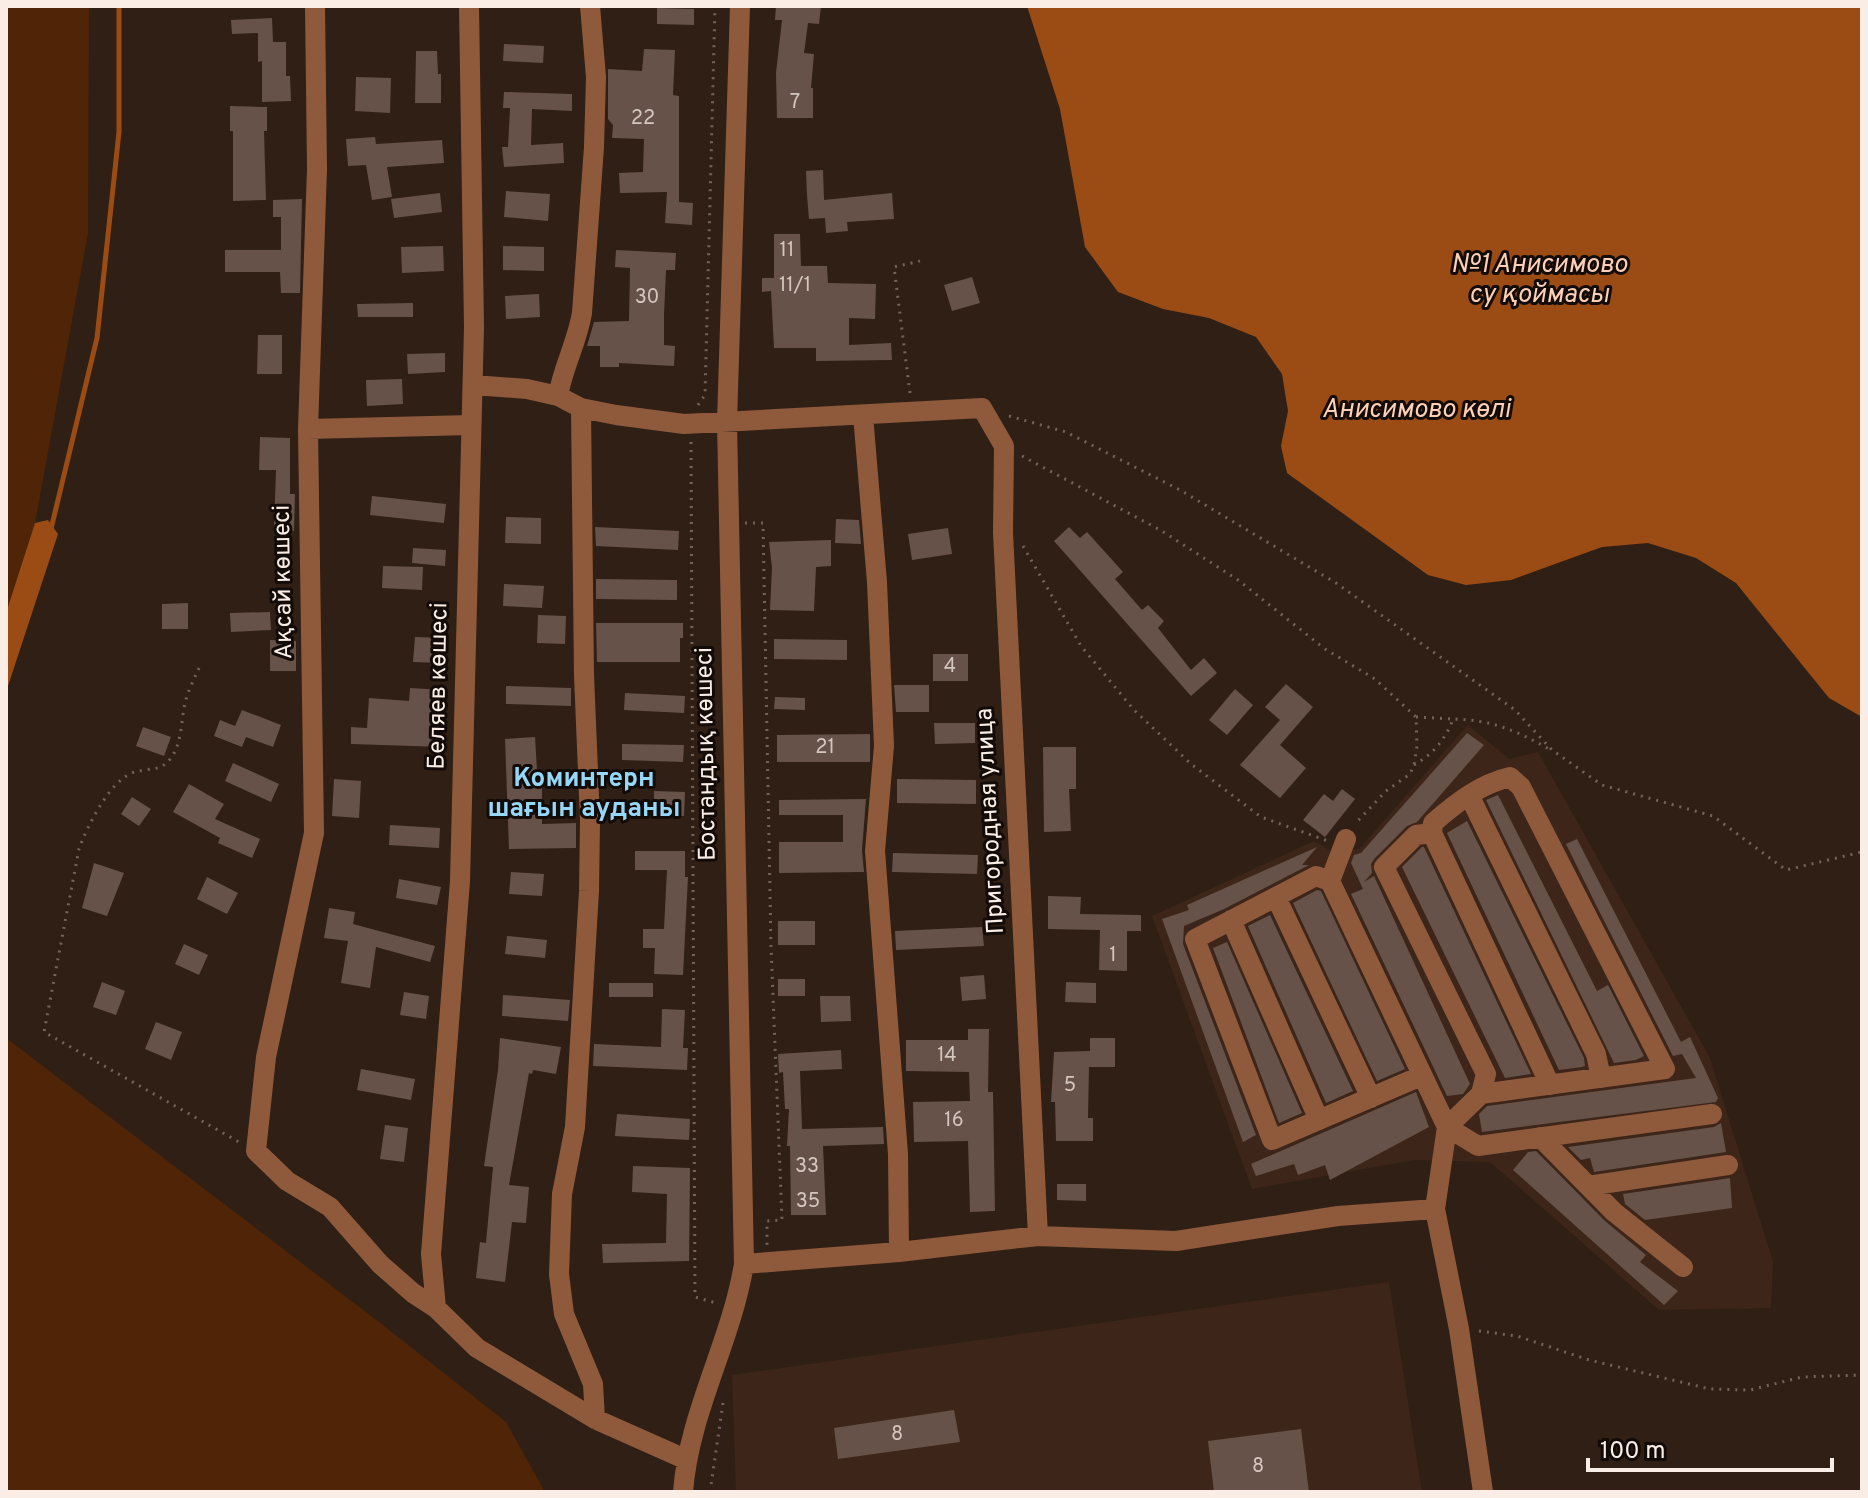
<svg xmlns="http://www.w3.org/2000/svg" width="1868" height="1498" font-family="Overpass,sans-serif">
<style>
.built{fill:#3d2619}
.green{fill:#502407}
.water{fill:#9b4c15}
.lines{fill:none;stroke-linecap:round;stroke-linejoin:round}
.stream{stroke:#9b4c15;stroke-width:5}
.building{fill:#665248}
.path{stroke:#73645b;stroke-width:3;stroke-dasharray:2 6;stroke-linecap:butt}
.minor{stroke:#8f5a3c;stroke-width:20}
.labels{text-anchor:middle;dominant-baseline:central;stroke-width:6;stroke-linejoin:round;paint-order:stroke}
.number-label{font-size:20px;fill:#d4c6be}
.street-label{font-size:24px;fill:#f9ede6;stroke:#120b07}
.water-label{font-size:26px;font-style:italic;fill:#fdcfb7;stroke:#120b07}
.neighbourhood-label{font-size:26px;font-weight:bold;fill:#96d7f8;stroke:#120b07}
</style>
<rect width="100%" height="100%" fill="#301f15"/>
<path class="built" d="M1468 725 1509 759 1538 752 1710 1058 1773 1262 1771 1308 1659 1310 1490 1162 1414 1160 1252 1189 1152 916 1314 841 1331 851 1359 849Z
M1389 1282 1422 1492H736L732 1375Z"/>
<path class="green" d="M6 6H89L88 233 35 523 6 613Z
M6 1038 379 1322 506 1422 545 1492H6Z"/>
<path class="water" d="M1027 6H1862V717L1829 698 1736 583 1696 558 1648 543 1602 547 1511 580 1466 585 1428 575 1287 473 1281 446 1288 411 1282 374 1256 337 1209 318 1163 309 1118 292 1085 247 1060 109Z
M48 520 58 534 6 692V613L35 523Z"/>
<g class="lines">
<path class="stream" d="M51 529 97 338 119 132V6"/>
</g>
<path class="building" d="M776 6H821L819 24 808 23 804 53 814 54 811 88H813V118H777L776 73 782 20H775Z
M657 8 694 9V25L657 24Z
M272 18 273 42H286V76H290L291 101 262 102V61L258 62V33L232 34 231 20Z
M504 44 544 46 543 63 503 61Z
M644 49 675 50 673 95 679 96V202L693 203 692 225 665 223 667 192 620 193 619 173 643 172 644 139 612 138 613 125 608 119V69L642 71Z
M416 51H437L438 74H441V103H415Z
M356 77 391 78 390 113 355 111Z
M504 92 572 94V111L532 109 531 145 563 143 564 163 504 167 502 147H508L510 108H503Z
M230 106 267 107V131H264L266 200 233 201V131H230Z
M375 137 376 144 442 140 444 163 387 167 392 197 372 200 366 165 348 166 346 139Z
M823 170 824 200 892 193 894 219 847 222 848 231 826 233 825 218 809 219 807 195 806 171Z
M506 191 550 194 548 221 504 217Z
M440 193 442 212 394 218 391 199Z
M302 199 300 293H281L280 272H225V250H281V217H273V200Z
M774 234H800L801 266H827L828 283 876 284 875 319 849 318V345L891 343 892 360 816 361V348H774L771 291 762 292V278H774Z
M443 246 444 271 402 273 401 247Z
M503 246 544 247V271L503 270Z
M616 250 676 253 675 270H666L664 315V345L675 346 674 366 619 363V367H600V346H587L594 322 629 321 630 268 615 267Z
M972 277 980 303 952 311 944 285Z
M539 294 540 317 506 319 505 296Z
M413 303V317H358L357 304Z
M258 335H282V374H257Z
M445 353V372L408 374 407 354Z
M402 379 403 404 367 406 366 380Z
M260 437 290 438V494H295L294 531 274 530 276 470H259Z
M372 496 446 504 444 523 370 515Z
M506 517 541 518V544L505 543Z
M836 519 859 520 861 544 835 543Z
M595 527 679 531 678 550 596 546Z
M1069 527 1080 538 1087 532 1123 572 1115 579 1142 610 1148 605 1164 621 1158 628 1191 670 1204 658 1217 673 1191 696 1054 541Z
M948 528 952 554 912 560 908 534Z
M831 540V566L816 567 814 611 770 610 772 568 769 542Z
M413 548 446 550 445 566 412 563Z
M383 566 423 567 422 590 382 588Z
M596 579 677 580V600L596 599Z
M504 584 544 586 542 608 503 606Z
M188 603V629H162V604Z
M270 612 271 630 231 632 230 613Z
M538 615 566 616 565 644 537 643Z
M596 623H683V638H680V662H597Z
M415 637 443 638 442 663 413 662Z
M774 639 847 640V660L774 659Z
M270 640 296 641V671H270Z
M933 654H968V681H933Z
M1286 684 1313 707 1280 745 1306 768 1280 798 1240 765 1280 720 1265 707Z
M894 685H929V712H896Z
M506 686 571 688V706L506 704Z
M410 688 443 690 441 730H444L443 747 351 744V727L367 728 369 698 409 701Z
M1235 689 1253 705 1227 735 1209 720Z
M625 693 685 696 684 713 624 710Z
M775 697 805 698V710L774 709Z
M242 710 281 725 273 747 246 737 242 747 214 736 220 720 235 726Z
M934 723H975V743L935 744Z
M143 727 171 737 164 756 136 746Z
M1467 733 1484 745 1417 822 1407 826 1375 858 1371 864 1372 873 1364 882 1374 876 1470 1084 1463 1094 1447 1096 1351 894 1363 889 1351 863 1354 855 1361 853Z
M870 734V762H777V735Z
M535 737 538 787H542V824L576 823V848L509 849 505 739Z
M622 744 684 745 683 762 622 760Z
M1043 747H1076V789H1069L1071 831 1044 832Z
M233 763 279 784 271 802 225 781Z
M334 779 361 781 359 818 332 816Z
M897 779 976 780V804L897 803Z
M189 784 224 804 215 819 260 839 252 858 218 843 220 838 173 812Z
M1342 789 1355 799 1325 837 1303 820 1324 794 1333 801Z
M654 791 685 792 684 816 654 815Z
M1498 795 1597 991 1608 985 1644 1056 1636 1060 1614 1063 1486 800Z
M132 797 151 809 139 826 121 814Z
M866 799 862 850 864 872 779 873V842H843V815H779V800Z
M1467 821 1584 1058 1585 1066 1582 1067 1559 1070 1447 833Z
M390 825 440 828 439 848 389 845Z
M1577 839 1681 1042 1690 1037 1718 1098 1716 1102 1482 1132 1479 1114 1487 1106 1696 1078 1682 1054 1673 1056 1596 905 1566 844Z
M1317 847 1302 865H1309L1224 909 1184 926 1183 944 1256 1135 1243 1142 1162 919 1189 910 1187 905Z
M1422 847H1424L1531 1074 1505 1078 1402 867Z
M635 851H685V877H688L683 975 654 974 655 948H643V929H664L667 870H635Z
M893 853 978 855 977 874 892 872Z
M94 863 124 873 107 916 82 908Z
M511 872 544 874 542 896 509 894Z
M207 877 238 893 227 914 197 899Z
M399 879 441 887 437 905 396 898Z
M1317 890 1321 891 1405 1069 1377 1081 1293 903Z
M1048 896 1081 897 1080 914 1141 915V931H1127V971L1099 970 1100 930 1048 929Z
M329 908 355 912 353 924 435 946 430 962 376 947 370 988 341 983 348 941 324 938Z
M1270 915 1353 1091 1326 1103 1248 926Z
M778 921H815V945H778Z
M982 927 984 946 896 950 895 931Z
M507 936 547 940 545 958 505 954Z
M1227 942 1302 1113 1279 1123 1213 948Z
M184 944 208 955 199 975 175 964Z
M984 975 986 999 962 1001 960 977Z
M778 979H805V996H778Z
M102 982 125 991 116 1015 93 1007Z
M1066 982 1096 983V1003L1065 1002Z
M609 983H653V997H609Z
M404 992 429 996 426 1019 400 1015Z
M503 995 570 1000 568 1021 502 1016Z
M820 996H850L851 1021 821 1022Z
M662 1009 685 1010 683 1048H688L687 1070 593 1066 594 1044 661 1047Z
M156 1022 182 1032 171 1060 145 1049Z
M968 1029H989L988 1092H993L995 1211 970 1212 968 1141 914 1142 913 1102 970 1101 969 1072 906 1071V1040H968Z
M500 1038 561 1047 556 1074 533 1070 532 1074 529 1073 509 1185 529 1187 526 1223 512 1222 505 1282 476 1278 480 1242 486 1243 493 1167 484 1166 498 1070Z
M1090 1038H1115V1067H1089L1088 1118H1093V1141H1056L1055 1102H1051L1054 1052 1090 1051Z
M841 1050 842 1069 800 1071 802 1129 883 1127 884 1144 823 1146 826 1215H791L790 1146H787L789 1109H785L783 1072 779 1073 778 1054Z
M361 1069 415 1079 411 1100 357 1090Z
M1416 1092 1429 1127 1330 1180 1325 1165 1298 1175 1294 1164 1256 1176 1251 1164Z
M617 1114 690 1119 689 1140 615 1136Z
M1721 1123 1726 1152 1594 1172 1590 1158 1581 1160 1568 1147 1714 1127Z
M385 1125 408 1128 404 1162 380 1159Z
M1536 1151 1605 1221 1646 1255 1640 1262 1678 1291 1664 1305 1513 1170 1528 1152Z
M633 1166 690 1168 689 1261 603 1263 602 1244 666 1243 667 1194 632 1192Z
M1730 1178 1732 1208 1645 1220 1625 1204 1623 1194Z
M1057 1184H1086V1201L1057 1200Z
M954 1410 960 1442 838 1459 834 1428Z
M1301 1429 1309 1492H1214L1208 1441Z"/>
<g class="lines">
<path class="path" d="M910 393 894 267 920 261
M698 405 705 395 715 6
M1009 416 1066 432 1180 490 1336 583 1515 710 1552 750 1602 785 1713 816 1786 870 1862 852
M691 442 695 1297 716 1303
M1022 456 1162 531 1238 580 1325 649 1375 679 1416 717 1417 746 1414 765 1410 774 1386 791 1355 824
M745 523H763L771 946 782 1220 767 1221V1246
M1023 546 1081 646 1134 710 1191 764 1261 817 1328 841
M199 668C194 679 188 691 185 703 181 721 182 743 171 758 160 773 147 767 132 773 109 782 87 827 79 849L44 1032 239 1142
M1416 717 1453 719
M1414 765C1432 755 1446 739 1453 719 1492 720 1515 730 1549 749
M1479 1331 1517 1336 1589 1360 1710 1389 1750 1390 1802 1377 1862 1375
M710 1492 723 1403"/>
<path class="minor" d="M315 6 317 169 308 429 314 833 266 1057 256 1151 287 1181 330 1207 380 1264 413 1293 436 1308
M469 6 474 327 460 881 431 1254 436 1308 477 1348 595 1419 685 1459
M473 385 527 389 558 396 581 408 616 415 684 424 982 408 1004 446 1003 533 1038 1236
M558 396C563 367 577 343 582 313L594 147 596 77 590 6
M581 408 584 675 590 820 589 891 575 1127 562 1194 559 1274 564 1314 593 1384 595 1419
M863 415 877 582 884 746 875 851 898 1154 899 1252
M308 429 471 425
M1469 795 1596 1054 1601 1078
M1432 833 1550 1085
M1346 839 1330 881 1447 1127 1478 1146 1712 1114
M1330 881 1316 876 1195 939 1272 1140 1421 1076
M1276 897 1371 1098
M1231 920 1319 1120
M1481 1094 1486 1074 1384 867 1416 835 1432 833 1433 823C1456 803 1480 784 1510 777L1521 787 1665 1069 1481 1094 1447 1127 1435 1209 1459 1329 1483 1492
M1540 1137 1614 1212 1683 1267
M1588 1186 1728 1165
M744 1264 899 1252 1038 1236 1176 1241 1338 1216 1435 1209
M683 1492C689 1412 731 1343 744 1264L727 422 740 6"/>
</g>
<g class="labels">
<g class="number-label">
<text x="795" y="103">7</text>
<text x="643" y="119">22</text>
<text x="787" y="251">11</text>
<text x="795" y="286">11/1</text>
<text x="647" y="298">30</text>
<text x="950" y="667">4</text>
<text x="825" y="748">21</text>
<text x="1113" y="956">1</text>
<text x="947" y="1056">14</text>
<text x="1070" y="1086">5</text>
<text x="954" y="1121">16</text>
<text x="807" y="1167">33</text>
<text x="808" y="1202">35</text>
<text x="897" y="1435">8</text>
<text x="1258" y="1467">8</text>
</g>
<g class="street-label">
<text transform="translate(284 582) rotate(-91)">Ақсай көшесі</text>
<text transform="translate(439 686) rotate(-89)">Беляев көшесі</text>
<text transform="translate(707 754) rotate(-91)">Бостандық көшесі</text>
<text transform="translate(991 821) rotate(-93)">Пригородная улица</text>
</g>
<g class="water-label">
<text x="1539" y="265">№1 Анисимово<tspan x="1539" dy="30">су қоймасы</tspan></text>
<text x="1416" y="410">Анисимово көлі</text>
</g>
<g class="neighbourhood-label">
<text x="584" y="779">Коминтерн<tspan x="584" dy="30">шағын ауданы</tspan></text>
</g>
</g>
<rect width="1868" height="1498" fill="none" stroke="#f9ede6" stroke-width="16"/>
<path d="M1588 1458v12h244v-12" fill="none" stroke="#f9ede6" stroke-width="4"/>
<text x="1600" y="1458" font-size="24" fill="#f9ede6" stroke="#120b07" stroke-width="6" paint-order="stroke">100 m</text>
</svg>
